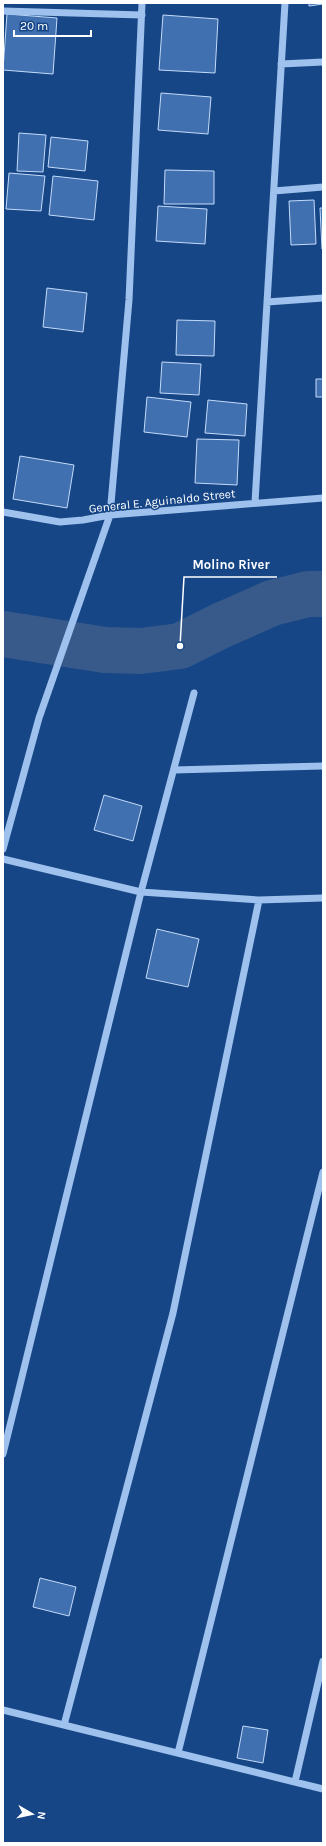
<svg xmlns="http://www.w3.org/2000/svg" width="326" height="1846" font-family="Karla,sans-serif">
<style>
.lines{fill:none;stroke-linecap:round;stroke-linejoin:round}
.river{stroke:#375a8a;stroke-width:46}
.building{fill:#4070b0;stroke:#c3dbfa}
.minor{stroke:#9ec1ed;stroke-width:7}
.labels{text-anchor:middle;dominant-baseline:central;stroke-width:3;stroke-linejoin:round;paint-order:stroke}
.street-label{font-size:12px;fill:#fff;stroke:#174687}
.leader{fill:none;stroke:#fff;stroke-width:1.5}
.callout-dot{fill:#fff;stroke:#174687;stroke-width:1.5}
.callout-label{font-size:13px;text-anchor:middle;font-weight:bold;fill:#fff;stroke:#174687;stroke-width:3;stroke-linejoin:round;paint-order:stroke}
</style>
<rect width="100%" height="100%" fill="#174687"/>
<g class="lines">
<path class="river" d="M3 634 105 650 141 651 180 646 220 626 272 603 308 594H323"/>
</g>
<path class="building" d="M309 3H323V4L309 6Z
M7 14 57 18 53 74 3 70Z
M163 15 218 19 215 73 159 70Z
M161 93 211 97 208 134 158 130Z
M19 133 46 135 43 172 17 171Z
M51 137 88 141 85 171 48 167Z
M165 170 214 171V204H164Z
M9 173 45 176 41 211 6 209Z
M53 176 98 181 94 220 49 215Z
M314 200 316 244 291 245 289 201Z
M158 206 207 209 205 244 156 241Z
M320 208H323V249H322Z
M47 288 87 293 83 332 43 327Z
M177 320 215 321 214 356 176 355Z
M162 362 201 364 199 395 160 393Z
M316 379H323V397H316Z
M147 397 191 402 187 437 144 432Z
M208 400 247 404 245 436 205 433Z
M197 439 239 440 237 485 195 483Z
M20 456 74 465 67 508 13 499Z
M104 795 142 806 133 841 94 830Z
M157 929 199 939 188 987 146 978Z
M40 1578 76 1587 69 1616 33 1607Z
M243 1726 268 1730 263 1763 237 1758Z"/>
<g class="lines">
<path class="minor" d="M3 11 142 15
M281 64 323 62
M274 191 323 187
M267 302 323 298
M255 502 285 3
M3 512 60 522 83 520 110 515 323 498
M174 770 323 766
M3 849 39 718 110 515 129 300 142 3
M3 859 141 892 259 900 323 898
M3 1454 141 892 194 693
M3 1710 323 1789
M64 1725 173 1313 259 900
M178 1753 323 1172
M295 1782 323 1661"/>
</g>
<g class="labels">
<g class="street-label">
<text transform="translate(162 501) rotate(-6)">General E. Aguinaldo Street</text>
</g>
</g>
<path class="leader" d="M180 646L184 577H277"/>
<circle class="callout-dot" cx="180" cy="646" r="4"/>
<g class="callout-label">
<text x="231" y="569">Molino River</text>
</g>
<rect width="326" height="1846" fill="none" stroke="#ffffff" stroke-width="8"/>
<g transform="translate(32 1814) rotate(99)" stroke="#174687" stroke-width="3" paint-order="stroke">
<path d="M0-3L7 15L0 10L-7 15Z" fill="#ffffff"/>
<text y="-6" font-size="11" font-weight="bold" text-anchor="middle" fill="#ffffff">N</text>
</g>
<path d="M14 30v6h77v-6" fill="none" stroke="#ffffff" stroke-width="2"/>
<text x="20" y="30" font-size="12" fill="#ffffff" stroke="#174687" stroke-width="3" paint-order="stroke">20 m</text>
</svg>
